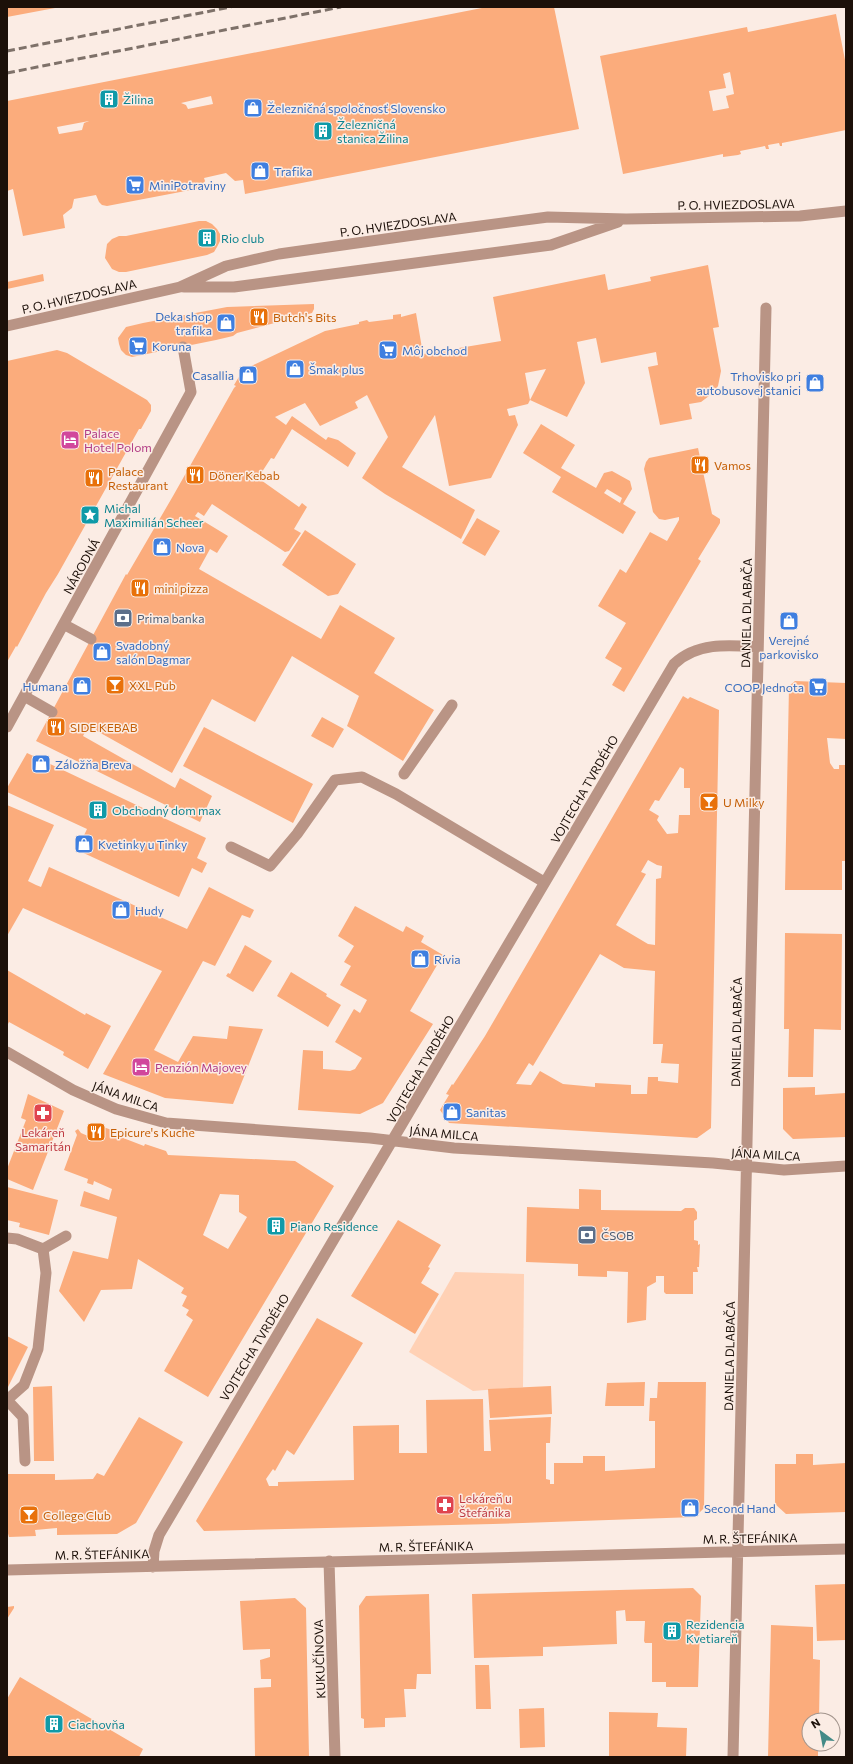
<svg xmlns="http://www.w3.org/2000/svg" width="853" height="1764" font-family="Commissioner,sans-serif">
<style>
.green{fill:#ffd1b5}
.building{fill:#fbac7c;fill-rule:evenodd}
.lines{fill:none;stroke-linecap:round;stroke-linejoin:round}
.service{stroke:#b99485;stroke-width:11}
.pedestrian{stroke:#b99485;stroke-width:11}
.minor{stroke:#b99485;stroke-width:11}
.rail{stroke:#7e7169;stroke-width:3;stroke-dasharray:8 4;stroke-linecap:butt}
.labels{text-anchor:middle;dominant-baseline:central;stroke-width:3;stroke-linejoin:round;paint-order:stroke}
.culture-label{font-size:12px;fill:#0d838f;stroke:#fbece4;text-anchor:start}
.shop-label{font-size:12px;fill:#366cbe;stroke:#fbece4;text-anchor:start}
.street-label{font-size:12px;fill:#1c1009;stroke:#fbece4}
.food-label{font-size:12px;fill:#c56008;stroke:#fbece4;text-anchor:start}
.hotel-label{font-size:12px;fill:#b23c85;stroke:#fbece4;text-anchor:start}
.service-label{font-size:12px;fill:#4e5e75;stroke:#fbece4;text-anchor:start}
.health-label{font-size:12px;fill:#be3a42;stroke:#fbece4}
</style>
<rect width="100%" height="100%" fill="#fbece4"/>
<path class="green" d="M455 1272 524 1274 523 1387 473 1391 409 1352Z"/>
<path class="building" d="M7 7H55V8L7 17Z
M487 7H554L579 129 245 194 243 180 235 181 226 173 204 178 205 181 202 186 196 189 107 206 102 205 99 202 96 195 74 199 72 208 63 215 65 228 23 236 13 189 7 191V101ZM211 96 213 104 188 109 186 105 181 103ZM89 121 84 123 82 130 59 134 57 127Z
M836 14 846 65V130L782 143V146H780L779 143 768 145 769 149H766L765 146 740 151 741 154 738 155 723 157V154L623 174 600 56 747 27 748 32ZM730 72 734 94 726 96 729 108 713 111 709 91 726 88 723 74Z
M199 221H206L212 224 217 229 220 234V241L217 247 214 252 207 255 126 272H119L112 269 105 258 107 244 112 239 119 236H126Z
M708 265 719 327 713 328 721 371 718 386 713 393 701 402 689 404 692 419 660 425 648 367 658 365 656 352 601 363 596 338 577 342 585 383 567 417 530 400 546 369 525 373 530 400 528 404 507 409 509 416 515 415 518 425 491 478 449 486 435 415 402 467 475 510 461 539 385 494 362 478 388 437 367 395 355 402 358 408 320 426 305 403 275 417 286 425 292 416 326 440 328 437 338 440 356 453 348 467 292 429 274 459 271 458 258 478 299 507 302 503 307 507 294 529 301 533 289 551 285 552 212 504 204 516 198 512 195 516 228 536 217 553 210 549 199 569 321 639 340 605 395 638 374 673 434 710 403 761 347 726 359 696 292 656 255 722 212 699 172 773 88 726 83 736 175 788 180 778 212 796 200 822 36 741 126 574 127 575 173 496 234 388 236 386 234 385 243 370 325 331 359 324V322L367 320 369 322 393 319V315L401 314V317L416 313 423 354 501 341 493 297 605 274 608 290 651 281 650 277Z
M43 274 44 281 7 289V282Z
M314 304V309L312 313 237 333 233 336 216 340 132 357 126 355 121 350 119 344 118 338 126 327 143 323 227 307Z
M57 350 67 353 147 400 151 405V411L141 429H139L58 574 46 593 17 647 16 646 7 662V361Z
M541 424 575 445 561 468 596 488 604 473 612 471 630 481 632 489 623 504 636 512 623 534 552 492 561 477 523 453ZM607 489 622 498 620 503 604 493Z
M698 448 712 514 720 519V523L698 559 701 561 624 692 612 685 622 668 605 658 626 623 598 606 620 569 626 573 650 532 667 541 679 520V517L665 520 659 519 653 512 644 469 646 462 649 458Z
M477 518 500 531 485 556 462 543Z
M305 530 356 564 338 594 328 596 282 565Z
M795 681 846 683V739L827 738 830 763 834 769H839V765H846V861H842V890H785L789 686Z
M683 696 688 699 690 697 719 710 711 1128 697 1138 449 1123 440 1110 449 1095 446 1094 452 1084 453 1085 485 1036ZM680 767 684 769V788H690V815H679L678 833 667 834 657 820 659 816 649 810 655 800 659 801ZM648 860 657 865 662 866 661 878 656 879 655 945 648 944 616 925 646 874 641 872ZM600 954 624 968 655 971 653 1044H663L661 1063 679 1064 678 1083 658 1081V1077H648L647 1094H631V1085L595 1083V1087L563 1084 540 1071 531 1085 516 1084 529 1063 533 1066Z
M322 717 344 729 333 748 311 736Z
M204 727 313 784 293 823 183 766Z
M27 753 206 838 197 858 207 863 202 873 192 868 179 897 77 850 87 829 7 792V788Z
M7 805 54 825 28 881 36 885 41 887 49 867 187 929 209 887 254 910 250 918 242 915 215 966 203 961 154 1050 178 1062 193 1036 227 1039 229 1026 263 1029 233 1104 165 1098 103 1074 162 971 23 908 7 936Z
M355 906 403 932 406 926 424 936 421 942 443 955 410 1011 433 1024 383 1103 360 1114 298 1110 303 1050 323 1051V1069L350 1071 355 1069 362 1058 335 1042 354 1009 360 1013 367 1000 340 985 351 966 344 962 354 946 338 936Z
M785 933 842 934 841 1030 814 1029 813 1077H788L789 1029H784Z
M245 945 272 961 253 992 226 976 228 973 230 974Z
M7 970 85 1015 86 1013 111 1026 88 1069 63 1055 64 1052 9 1022 8 1024 7 1023Z
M291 972 327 994 326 996 341 1005 328 1027 277 996Z
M815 1087V1095L846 1093V1137L793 1139 783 1129V1088Z
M28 1094 64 1111 33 1190 7 1179V1169L26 1120 21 1118Z
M94 1124 118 1132V1136L144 1146 145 1144 166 1151 168 1155 295 1161 334 1186 208 1397 164 1371 193 1320 186 1315 189 1310 182 1306 187 1296 181 1293 184 1288 138 1259 132 1289 101 1290 84 1322 59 1291 73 1251 108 1259 117 1217 80 1206 84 1191 109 1200 112 1189 94 1181 93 1185 87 1183 88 1179 64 1170 77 1135 75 1131 78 1129 81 1133 88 1136ZM220 1194 239 1195V1212L247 1217 228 1249 203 1235Z
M7 1187 58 1200 49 1235 19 1227 20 1223 7 1220Z
M579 1189 601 1190V1210L681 1211 685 1208H694L697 1212V1219L694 1221V1240L698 1241V1245L700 1244 699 1267H697L698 1272H693V1294H666L664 1292V1276H656V1282L647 1287 646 1320 627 1323 628 1272 607 1271V1277L578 1276V1264L526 1262 527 1207 579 1209Z
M398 1220 441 1245 428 1267 430 1268 421 1283 439 1294 415 1334 351 1296Z
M317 1318 363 1343 294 1455 287 1450 275 1471 273 1469 266 1479 269 1486H278V1482L354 1480 353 1426 399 1425V1453H427L426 1400 483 1399 484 1451H491L489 1420 551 1417 550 1443H546V1479L550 1480V1484H554V1463H583V1456H605V1471L655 1468V1421H649L650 1398H657L658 1382H706L704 1508 695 1517 493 1524 204 1531 196 1521 197 1519Z
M7 1336 28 1347 7 1389Z
M645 1382 644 1406H605L607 1383Z
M52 1386 54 1461H34L33 1387Z
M551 1386 552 1414 490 1418 488 1389Z
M139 1417 183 1442 136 1523 117 1534 57 1535V1528L35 1530 36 1536 9 1537 7 1530V1474H55V1480L93 1479 97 1473 104 1476Z
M796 1454H813V1465L846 1463V1512L786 1514 775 1504V1464H796Z
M846 1584V1640L817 1641 815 1585Z
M693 1588 701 1596 698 1687H666V1682H652V1643H645L644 1641 645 1621H626L625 1610 616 1611 617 1644 543 1647V1656L474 1658 472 1594Z
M429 1594 431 1674H417L416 1689H404L406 1717 385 1718V1727L364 1728V1719L361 1718 359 1606 366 1596Z
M295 1598 306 1608 309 1757H255L254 1688 271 1687V1679H261L260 1660 270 1657V1649L243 1650 240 1601Z
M14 1606V1608L7 1619V1607Z
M771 1625 813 1627V1659L820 1660 819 1720H809V1744H818V1757H768Z
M475 1665H489L491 1709H476Z
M20 1677 143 1749 139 1757H7V1699Z
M544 1708 545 1747 520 1748 519 1709Z
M609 1712 658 1713 657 1727 687 1728 686 1757H609Z"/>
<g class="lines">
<path class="service" d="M404 774 452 705
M231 847 270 866 297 834 335 780 362 777 396 794 544 882
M7 1238 17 1239 43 1249
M7 1400 24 1385 38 1349 46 1273 43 1249 66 1236
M7 1400 23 1417 25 1461"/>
<path class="pedestrian" d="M65 625 91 639
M24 696 52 712
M7 727 191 392 183 347"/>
<path class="minor" d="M184 287H234L551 245 618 222
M7 326 180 287 226 266 279 254 435 232 548 217 626 219 800 216 846 211
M7 1052 73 1090 116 1109 166 1123 370 1138 454 1148 713 1163 784 1170 846 1166
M329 1561 335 1757
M153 1567 154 1551 159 1535 674 664C697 642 729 645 758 647
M7 1570 846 1549
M733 1757 766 308"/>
<path class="rail" d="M7 51 231 7
M7 73 341 7"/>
</g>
<defs>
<g id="building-square" transform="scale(1)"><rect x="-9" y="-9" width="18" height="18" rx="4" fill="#0f9aa8" stroke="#fbece4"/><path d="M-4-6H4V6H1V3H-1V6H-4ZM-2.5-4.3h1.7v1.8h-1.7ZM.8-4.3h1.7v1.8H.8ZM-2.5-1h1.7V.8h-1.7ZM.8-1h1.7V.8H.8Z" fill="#fff"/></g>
<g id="shop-square" transform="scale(1)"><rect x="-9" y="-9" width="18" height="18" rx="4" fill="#3f7fe0" stroke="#fbece4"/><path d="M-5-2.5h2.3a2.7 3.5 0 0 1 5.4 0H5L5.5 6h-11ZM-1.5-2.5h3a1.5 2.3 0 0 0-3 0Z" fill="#fff"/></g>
<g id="supermarket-square" transform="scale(1)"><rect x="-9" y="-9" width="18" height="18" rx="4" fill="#3f7fe0" stroke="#fbece4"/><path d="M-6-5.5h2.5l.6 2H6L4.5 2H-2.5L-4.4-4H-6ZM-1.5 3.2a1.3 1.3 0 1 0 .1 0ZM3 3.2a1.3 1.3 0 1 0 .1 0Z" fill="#fff"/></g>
<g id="restaurant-square" transform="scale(1)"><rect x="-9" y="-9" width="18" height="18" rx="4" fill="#e8710a" stroke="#fbece4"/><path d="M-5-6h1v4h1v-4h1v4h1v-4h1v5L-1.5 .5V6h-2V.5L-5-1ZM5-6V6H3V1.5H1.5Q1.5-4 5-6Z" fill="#fff"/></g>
<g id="hotel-square" transform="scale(1)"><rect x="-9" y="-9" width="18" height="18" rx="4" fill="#d1479c" stroke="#fbece4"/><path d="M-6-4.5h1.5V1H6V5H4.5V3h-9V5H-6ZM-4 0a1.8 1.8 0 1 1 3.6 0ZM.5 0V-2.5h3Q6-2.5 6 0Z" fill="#fff"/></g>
<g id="sight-square" transform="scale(1)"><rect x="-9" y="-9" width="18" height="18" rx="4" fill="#0f9aa8" stroke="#fbece4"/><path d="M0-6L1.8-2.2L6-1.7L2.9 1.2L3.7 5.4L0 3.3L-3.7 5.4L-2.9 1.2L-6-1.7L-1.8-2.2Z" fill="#fff"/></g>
<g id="bank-square" transform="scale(1)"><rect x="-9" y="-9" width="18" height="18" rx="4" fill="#5c6f8a" stroke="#fbece4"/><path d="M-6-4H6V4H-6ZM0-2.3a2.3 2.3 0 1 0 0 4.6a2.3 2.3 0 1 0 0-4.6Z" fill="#fff"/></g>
<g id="bar-square" transform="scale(1)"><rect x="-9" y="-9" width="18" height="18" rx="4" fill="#e8710a" stroke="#fbece4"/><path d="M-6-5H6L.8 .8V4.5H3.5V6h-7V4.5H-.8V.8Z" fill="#fff"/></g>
<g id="pharmacy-square" transform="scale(1)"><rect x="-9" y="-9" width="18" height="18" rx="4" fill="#e0444e" stroke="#fbece4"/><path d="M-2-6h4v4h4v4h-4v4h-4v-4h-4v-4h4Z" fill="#fff"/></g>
</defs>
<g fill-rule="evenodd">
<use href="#building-square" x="109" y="99"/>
<use href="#shop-square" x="253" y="108"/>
<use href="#building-square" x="323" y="131"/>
<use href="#shop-square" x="260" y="171"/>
<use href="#supermarket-square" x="135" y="185"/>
<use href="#building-square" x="207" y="238"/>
<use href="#restaurant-square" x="259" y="317"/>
<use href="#shop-square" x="226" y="323"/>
<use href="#supermarket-square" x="138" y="346"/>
<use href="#supermarket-square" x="388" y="350"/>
<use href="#shop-square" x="295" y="369"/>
<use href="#shop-square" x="248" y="375"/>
<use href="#shop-square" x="815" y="383"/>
<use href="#hotel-square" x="70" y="440"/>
<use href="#restaurant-square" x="700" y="465"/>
<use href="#restaurant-square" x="195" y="475"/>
<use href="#restaurant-square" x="94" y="478"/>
<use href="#sight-square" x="90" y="515"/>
<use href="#shop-square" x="162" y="547"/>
<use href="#restaurant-square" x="140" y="588"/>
<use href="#bank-square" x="123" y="618"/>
<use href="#shop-square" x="789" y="621"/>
<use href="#shop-square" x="102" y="652"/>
<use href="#bar-square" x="115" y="685"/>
<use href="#shop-square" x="82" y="686"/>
<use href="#supermarket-square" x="818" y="687"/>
<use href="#restaurant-square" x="56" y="727"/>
<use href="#shop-square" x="41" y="764"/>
<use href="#bar-square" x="709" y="802"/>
<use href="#building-square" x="98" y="810"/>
<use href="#shop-square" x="84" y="844"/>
<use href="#shop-square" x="121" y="910"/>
<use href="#shop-square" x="420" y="959"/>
<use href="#hotel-square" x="141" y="1067"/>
<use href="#shop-square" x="452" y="1112"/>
<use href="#pharmacy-square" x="43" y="1113"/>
<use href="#restaurant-square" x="96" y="1132"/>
<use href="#building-square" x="276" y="1226"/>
<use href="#bank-square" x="587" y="1235"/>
<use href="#pharmacy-square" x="445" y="1505"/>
<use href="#shop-square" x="690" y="1508"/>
<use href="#bar-square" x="29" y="1515"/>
<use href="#building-square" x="672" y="1631"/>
<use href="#building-square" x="54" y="1724"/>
</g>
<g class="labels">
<g class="culture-label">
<text x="123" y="99">Žilina</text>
<text x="337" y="124">Železničná<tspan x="337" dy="14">stanica Žilina</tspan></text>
<text x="221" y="238">Rio club</text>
<text x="104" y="508">Michal<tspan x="104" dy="14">Maximilián Scheer</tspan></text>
<text x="112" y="810">Obchodný dom max</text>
<text x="290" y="1226">Piano Residence</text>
<text x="686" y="1624">Rezidencia<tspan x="686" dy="14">Kvetiareň</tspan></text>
<text x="68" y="1724">Ciachovňa</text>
</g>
<g class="shop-label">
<text x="267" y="108">Železničná spoločnosť Slovensko</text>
<text x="274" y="171">Trafika</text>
<text x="149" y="185">MiniPotraviny</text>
<text x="212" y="316" text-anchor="end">Deka shop<tspan x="212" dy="14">trafika</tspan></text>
<text x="152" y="346">Koruna</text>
<text x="402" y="350">Môj obchod</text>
<text x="309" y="369">Šmak plus</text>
<text x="234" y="375" text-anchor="end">Casallia</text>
<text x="801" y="376" text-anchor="end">Trhovisko pri<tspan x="801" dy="14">autobusovej stanici</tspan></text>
<text x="176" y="547">Nova</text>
<text x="789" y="640" text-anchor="middle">Verejné<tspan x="789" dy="14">parkovisko</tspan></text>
<text x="116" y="645">Svadobný<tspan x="116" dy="14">salón Dagmar</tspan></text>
<text x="68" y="686" text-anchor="end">Humana</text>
<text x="804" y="687" text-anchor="end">COOP Jednota</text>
<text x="55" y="764">Záložňa Breva</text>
<text x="98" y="844">Kvetinky u Tinky</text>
<text x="135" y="910">Hudy</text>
<text x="434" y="959">Rívia</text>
<text x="466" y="1112">Sanitas</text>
<text x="704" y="1508">Second Hand</text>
</g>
<g class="street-label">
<text transform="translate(736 204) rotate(-1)">P. O. HVIEZDOSLAVA</text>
<text transform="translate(398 224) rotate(-8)">P. O. HVIEZDOSLAVA</text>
<text transform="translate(79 296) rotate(-13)">P. O. HVIEZDOSLAVA</text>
<text transform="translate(81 566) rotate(-61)">NÁRODNÁ</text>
<text transform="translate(746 613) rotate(-89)">DANIELA DLABAČA</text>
<text transform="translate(584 789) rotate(-60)">VOJTECHA TVRDÉHO</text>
<text transform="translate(736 1032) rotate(-89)">DANIELA DLABAČA</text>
<text transform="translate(420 1069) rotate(-60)">VOJTECHA TVRDÉHO</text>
<text transform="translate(126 1096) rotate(19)">JÁNA MILCA</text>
<text transform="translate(444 1133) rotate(5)">JÁNA MILCA</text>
<text transform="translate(766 1154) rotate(3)">JÁNA MILCA</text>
<text transform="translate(254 1347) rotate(-59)">VOJTECHA TVRDÉHO</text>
<text transform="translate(729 1356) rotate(-89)">DANIELA DLABAČA</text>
<text transform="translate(750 1538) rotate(-1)">M. R. ŠTEFÁNIKA</text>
<text transform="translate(426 1546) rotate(-1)">M. R. ŠTEFÁNIKA</text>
<text transform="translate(102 1554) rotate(-1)">M. R. ŠTEFÁNIKA</text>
<text transform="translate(319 1659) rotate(-92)">KUKUČÍNOVA</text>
</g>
<g class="food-label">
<text x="273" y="317">Butch's Bits</text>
<text x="714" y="465">Vamos</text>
<text x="108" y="471">Palace<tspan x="108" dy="14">Restaurant</tspan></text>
<text x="209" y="475">Döner Kebab</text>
<text x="154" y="588">mini pizza</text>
<text x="129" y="685">XXL Pub</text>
<text x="70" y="727">SIDE KEBAB</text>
<text x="723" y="802">U Milky</text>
<text x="110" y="1132">Epicure's Kuche</text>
<text x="43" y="1515">College Club</text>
</g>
<g class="hotel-label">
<text x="84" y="433">Palace<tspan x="84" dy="14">Hotel Polom</tspan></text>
<text x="155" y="1067">Penzión Majovey</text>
</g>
<g class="service-label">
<text x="137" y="618">Prima banka</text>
<text x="601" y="1235">ČSOB</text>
</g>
<g class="health-label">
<text x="43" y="1132">Lekáreň<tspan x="43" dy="14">Samaritán</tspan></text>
<text x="459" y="1498" text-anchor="start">Lekáreň u<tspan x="459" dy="14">Štefánika</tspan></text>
</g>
</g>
<rect width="853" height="1764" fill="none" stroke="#1c1009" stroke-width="16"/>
<g transform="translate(821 1732) rotate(328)"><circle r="19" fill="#fbece4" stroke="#a2948c"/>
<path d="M0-3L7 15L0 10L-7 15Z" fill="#438a87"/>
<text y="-6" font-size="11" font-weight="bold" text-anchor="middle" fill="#1c1009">N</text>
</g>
</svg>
